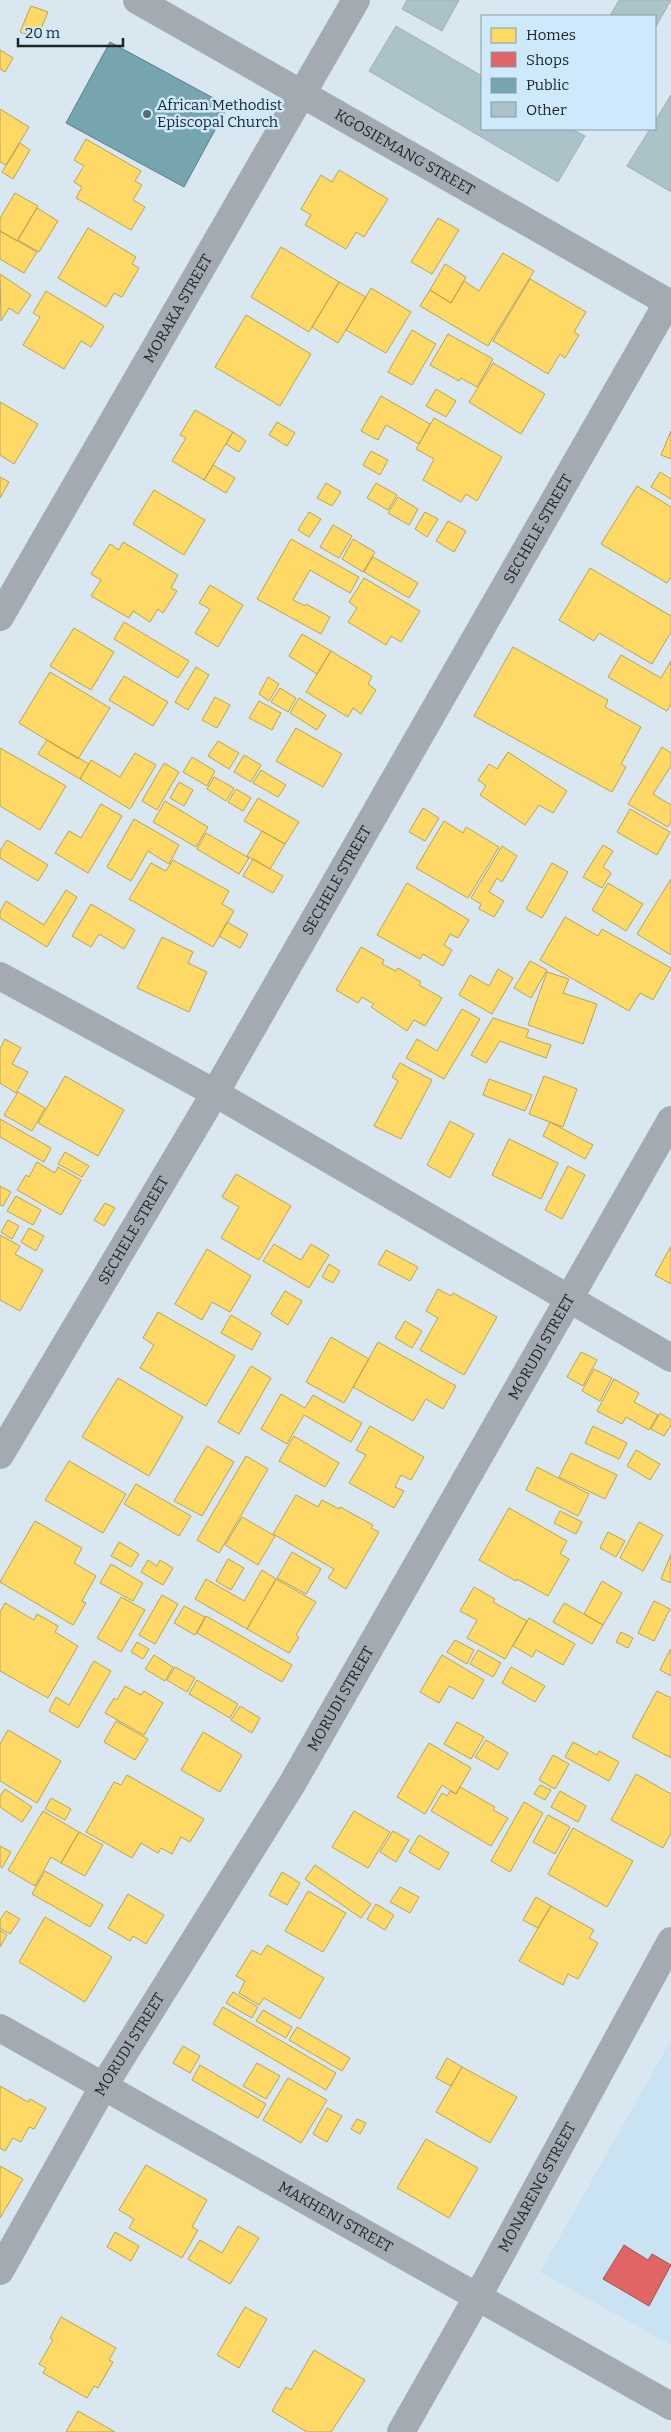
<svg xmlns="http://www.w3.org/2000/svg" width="671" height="2432" font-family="Bitter,serif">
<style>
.built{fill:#c9e3f3}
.homes{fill:#ffd966;stroke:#bba354}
.shops{fill:#e06666;stroke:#a55254}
.public{fill:#76a5af;stroke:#5b7f87}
.building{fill:#abc2c9;stroke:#a2afb5}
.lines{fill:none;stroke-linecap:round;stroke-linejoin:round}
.minor{stroke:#a4aab2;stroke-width:28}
.poi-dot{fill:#5d6970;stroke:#cee9fb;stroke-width:2}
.labels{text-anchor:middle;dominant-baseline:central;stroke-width:5;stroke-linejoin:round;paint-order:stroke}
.poi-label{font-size:15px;fill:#1b252b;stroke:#cee9fb;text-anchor:start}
.street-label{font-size:15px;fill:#1b252b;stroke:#cee9fb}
</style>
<rect width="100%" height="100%" fill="#d8e7f0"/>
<path class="built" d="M671 2040V2345L540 2272Z"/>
<path class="homes" d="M31 6 48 12 37 38 20 32Z
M0 50 13 58 5 72 0 69Z
M0 109 29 127 6 165 0 162Z
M86 139 141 171 135 181 142 185 133 200 145 207 131 230 76 198 82 187 74 182 84 166 74 160Z
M20 143 30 150 13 179 2 172Z
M339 170 388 199 364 237 356 232 346 249 305 225 311 215 301 209 321 175 332 182Z
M15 193 38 206 17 241 0 231V218Z
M37 208 58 221 39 252 18 240Z
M438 218 459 230 432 274 411 262Z
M88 228 136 257 132 264 139 268 122 297 114 293 106 307 58 278Z
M0 231 37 252 24 273 0 259Z
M281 247 339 282 309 332 251 297Z
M503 253 534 271 488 346 420 306 430 290 451 303 464 281 479 291Z
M445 264 466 277 451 303 430 290Z
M0 274 31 295 18 314 9 308 1 321Z
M530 279 586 312 574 332 579 335 565 358 560 354 548 374 493 341Z
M339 282 366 297 338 343 312 327Z
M371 288 411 312 386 353 346 330Z
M46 291 104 326 91 347 81 341 64 369 23 345 40 317 33 313Z
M246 315 311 354 280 406 215 367Z
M412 330 436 344 412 385 388 372Z
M448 334 493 359 477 387 461 378 459 381 430 365Z
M493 363 545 394 521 434 469 402Z
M436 389 456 401 446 417 426 406Z
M381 396 430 424 419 444 386 425 378 440 361 431Z
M0 402 38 424 14 464 0 455Z
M195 410 233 432 204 480 172 461 186 438 180 435Z
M434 418 502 457 477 501 466 494 461 502 423 480 434 459 416 449Z
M277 422 295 433 287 446 269 435Z
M671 431V459L661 455Z
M233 432 246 441 239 452 226 444Z
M371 451 388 460 380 475 363 465Z
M213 465 235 478 226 493 204 480Z
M660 472 671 479V499L651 487Z
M0 477 9 482 0 498Z
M326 483 341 492 332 506 317 498Z
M376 483 397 495 388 510 367 498Z
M637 486 671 507V577L667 583 601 544Z
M154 490 205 520 184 555 133 524Z
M398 497 418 509 409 525 388 513Z
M309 512 321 519 309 537 298 530Z
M425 512 438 519 427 537 415 529Z
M448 521 466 531 454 552 436 541Z
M333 525 352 536 339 558 320 547Z
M291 539 359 577 350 593 310 570 293 600 305 606 306 604 330 617 321 634 257 599Z
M353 539 375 552 363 572 342 559Z
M123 542 178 575 171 588 177 591 163 613 158 609 150 622 133 611 129 618 91 596 101 580 91 574 110 544 119 550Z
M373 557 418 583 409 598 364 572Z
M590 568 671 616V632L652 664 599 633 594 641 559 620Z
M364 578 420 611 401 642 391 636 386 645 348 622 357 608 349 602Z
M210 585 243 605 218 647 195 633 210 609 199 603Z
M124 622 189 661 178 678 114 639Z
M74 628 114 652 91 690 50 666Z
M302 634 331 651 317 674 289 656Z
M513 647 608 700 605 707 641 727 621 764 626 767 612 792 474 716Z
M331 651 372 676 368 684 376 690 361 714 353 708 348 717 306 692Z
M621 655 661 678 671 661V704L667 711 608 677Z
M196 667 209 675 188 710 175 702Z
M50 672 110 708 78 759 19 723Z
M124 676 168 702 153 726 109 700Z
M268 677 279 684 269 701 259 694Z
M280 688 296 698 288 712 271 702Z
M215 697 230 705 217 728 202 720Z
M299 698 326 715 317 730 290 713Z
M259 701 281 713 272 730 249 718Z
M296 728 342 754 323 787 276 761Z
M47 740 89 764 80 779 38 754Z
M218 741 239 753 229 769 208 756Z
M662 747 671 753V766L653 794 671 805V822L668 827 628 804Z
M0 748 66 786 40 830 0 806Z
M508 752 567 791 553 813 539 805 525 825 480 795 486 786 478 780 489 764 497 769Z
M135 753 156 765 130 809 80 779 91 760 120 777Z
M244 755 261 765 251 782 234 772Z
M192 757 215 771 207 786 183 772Z
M164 763 179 772 157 810 142 801Z
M261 770 286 785 278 797 253 783Z
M214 777 234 788 226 801 207 789Z
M179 782 193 790 184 806 170 798Z
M236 789 251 798 243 811 228 802Z
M258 798 299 822 285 844 244 821Z
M165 801 208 827 196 847 153 822Z
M101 804 122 816 88 873 55 853 69 831 81 838Z
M423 808 439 818 425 841 409 832Z
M630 809 670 832 657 855 617 832Z
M134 819 179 845 169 864 148 851 131 881 107 867Z
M444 821 463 833 466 827 499 847 468 898 416 868Z
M262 831 285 844 270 869 247 856Z
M206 833 249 858 239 874 197 849Z
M7 840 48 865 38 881 0 858V851Z
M603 845 613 851 603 867 611 873 602 888 583 877Z
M502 846 517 856 502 882 497 878 489 892 504 901 494 917 479 909 481 904 471 898Z
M253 859 283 876 273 893 243 876Z
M173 860 229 891 222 904 234 911 213 947 129 899 151 863 166 871Z
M552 863 568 872 542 918 526 909Z
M671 879V955L637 934Z
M407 883 469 920 458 938 450 934 444 945 452 950 443 966 423 954 420 959 377 935Z
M608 883 643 904 626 931 592 910Z
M66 890 77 897 47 947 0 918V912L6 901 44 925Z
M91 904 135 930 124 949 99 934 91 947 72 936Z
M565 917 598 936 602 929 671 968 653 1000 640 993 629 1011 540 960Z
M227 922 248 934 240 948 219 936Z
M162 937 193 952 188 963 207 972 189 1012 137 988Z
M361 947 384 960 382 964 396 971 398 968 421 982 419 985 442 998 425 1026 414 1020 407 1031 371 1007 374 1004 362 997 358 1003 336 990Z
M530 961 547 970 531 998 514 988Z
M498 969 513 978 492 1014 459 995 470 975 489 986Z
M547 972 569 979 563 993 597 1004 583 1044 528 1025Z
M462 1009 480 1019 444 1079 406 1058 417 1039 437 1051Z
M493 1018 529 1030 526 1037 551 1045 546 1058 500 1041 486 1063 471 1055Z
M5 1039 21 1048 12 1064 28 1072 16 1093 0 1083V1049Z
M400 1063 432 1080 401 1139 374 1126 398 1081 392 1077Z
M65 1076 124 1110 98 1156 38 1123Z
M544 1076 577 1089 563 1127 529 1114Z
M489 1079 532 1095 525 1111 483 1095Z
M18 1092 45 1108 32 1131 4 1115Z
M0 1119 51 1148 44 1162 0 1137Z
M450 1121 474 1134 450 1178 427 1165Z
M550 1122 593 1145 585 1159 543 1136Z
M509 1139 558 1163 541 1199 492 1175Z
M65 1152 89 1166 82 1177 58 1164Z
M37 1162 55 1173 58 1167 81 1180 61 1215 17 1190 26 1175 29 1177Z
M568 1166 585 1175 562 1219 545 1210Z
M236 1174 291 1206 259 1260 221 1238 239 1207 222 1197Z
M0 1186 11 1192 3 1206 0 1205Z
M16 1196 41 1210 33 1225 7 1211Z
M105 1203 115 1208 104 1226 94 1220Z
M8 1220 19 1226 12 1239 1 1232Z
M29 1228 44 1236 36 1251 21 1242Z
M0 1235 20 1246 15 1254 43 1270 20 1311 0 1300Z
M274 1244 301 1260 311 1244 329 1255 309 1288 263 1261Z
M671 1246V1284L655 1275Z
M207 1249 251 1276 230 1312 212 1302 202 1320 175 1304Z
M386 1250 418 1267 410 1281 378 1264Z
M329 1264 340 1271 333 1283 322 1277Z
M438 1289 451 1296 453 1293 497 1317 464 1375 420 1350 438 1318 426 1311Z
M285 1291 302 1301 288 1325 271 1314Z
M158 1312 235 1356 206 1406 140 1368 154 1345 143 1338Z
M231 1315 261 1333 252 1350 221 1333Z
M405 1321 422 1331 412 1348 395 1338Z
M331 1337 369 1359 344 1403 306 1382Z
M378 1342 456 1386 443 1409 426 1399 413 1421 353 1387Z
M581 1352 597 1360 583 1386 567 1377Z
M251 1366 271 1378 239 1434 218 1422Z
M594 1369 612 1378 600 1401 582 1391Z
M118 1378 183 1417 149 1476 82 1437Z
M614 1379 639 1393 634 1402 658 1415 649 1430 626 1417 622 1424 597 1411Z
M281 1394 305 1408 313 1395 362 1423 351 1442 304 1415 287 1444 261 1429Z
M660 1413 671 1420V1425L664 1436 651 1429Z
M370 1426 424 1457 411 1480 401 1475 395 1487 404 1491 394 1508 349 1483 366 1455 356 1450Z
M593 1426 627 1443 619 1459 585 1443Z
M294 1436 339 1463 325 1487 279 1461Z
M207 1446 234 1462 202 1516 174 1501Z
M636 1450 660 1464 650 1480 627 1466Z
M571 1453 617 1475 605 1499 559 1477Z
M246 1456 268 1469 219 1553 197 1540Z
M69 1461 126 1494 103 1533 45 1500Z
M537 1467 589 1494 578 1516 526 1490Z
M136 1484 191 1516 179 1536 124 1504Z
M296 1495 318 1507 322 1500 339 1509 340 1507 373 1525 371 1528 379 1532 346 1589 328 1578 334 1569 273 1534Z
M509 1508 567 1541 560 1554 569 1559 548 1596 517 1579 516 1581 479 1560Z
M560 1511 582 1522 576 1534 554 1523Z
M242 1517 275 1536 258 1565 225 1545Z
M35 1521 82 1548 74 1563 96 1576 82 1601 86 1603 73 1625 0 1582Z
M639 1522 663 1535 643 1571 620 1558Z
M608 1532 625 1541 616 1557 600 1548Z
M119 1542 139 1554 131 1567 111 1556Z
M292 1552 321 1569 306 1594 277 1578Z
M671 1554V1583L661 1579Z
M228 1559 244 1568 231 1590 216 1581Z
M148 1560 157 1566 160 1560 173 1568 163 1585 141 1572Z
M111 1564 143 1583 133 1601 100 1583Z
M262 1570 276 1579 247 1629 195 1599 206 1579 244 1601Z
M276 1579 316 1602 296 1635 299 1637 289 1653 247 1629Z
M602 1581 622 1593 603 1625 584 1614Z
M474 1587 495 1599 493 1602 527 1621 505 1659 467 1638 477 1620 460 1611Z
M162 1595 178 1604 155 1644 139 1635Z
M121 1597 145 1610 121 1652 97 1638Z
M654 1601 670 1609 654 1641 638 1633Z
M5 1603 34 1620 37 1614 58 1626 55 1632 78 1646 48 1698 0 1671V1612Z
M564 1603 603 1625 592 1644 553 1622Z
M184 1606 205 1617 195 1635 174 1623Z
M206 1616 292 1665 282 1682 197 1633Z
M529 1618 575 1644 563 1665 536 1650 532 1657 513 1646Z
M621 1632 633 1638 628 1648 616 1642Z
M455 1640 474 1650 467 1664 447 1652Z
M137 1642 149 1649 143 1659 131 1652Z
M478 1650 501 1663 493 1677 470 1664Z
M670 1650H671V1676L660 1670Z
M154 1655 173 1667 165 1681 145 1669Z
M442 1655 484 1680 473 1699 449 1686 439 1703 420 1692Z
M94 1661 111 1671 78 1728 49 1711 56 1697 69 1705Z
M175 1667 195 1678 187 1692 167 1680Z
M511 1667 545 1686 535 1702 502 1683Z
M197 1680 238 1704 230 1718 189 1694Z
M125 1686 141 1695 144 1691 163 1703 144 1735 105 1713 114 1698 117 1700Z
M657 1691 671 1698V1758L632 1737Z
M240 1706 260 1718 252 1733 231 1720Z
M116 1721 148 1739 135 1760 104 1742Z
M457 1722 484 1737 471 1759 444 1744Z
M8 1730 61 1761 37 1803 0 1781V1744Z
M203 1732 242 1755 220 1792 181 1770Z
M486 1740 508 1753 498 1770 475 1757Z
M573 1742 597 1755 599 1751 619 1762 609 1781 565 1757Z
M429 1743 471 1768 456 1794 442 1785 425 1814 397 1797Z
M553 1755 569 1764 555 1789 539 1780Z
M636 1774 671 1794V1833L663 1848 611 1820Z
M127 1775 204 1819 190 1842 181 1837 172 1854 161 1848 158 1853 141 1843 132 1858 86 1832 114 1782 121 1785Z
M540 1785 551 1790 545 1800 534 1794Z
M460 1787 495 1807 493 1810 508 1818 491 1846 431 1811 442 1793 447 1796 450 1791 456 1794Z
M5 1789 32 1807 22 1822 0 1807V1796Z
M560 1791 586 1806 578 1822 551 1807Z
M51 1798 71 1809 65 1820 45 1809Z
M524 1802 543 1813 510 1872 491 1861Z
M43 1811 79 1832 61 1863 51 1857 35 1886 8 1870Z
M354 1811 390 1832 368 1868 332 1847Z
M548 1815 570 1827 555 1854 533 1842Z
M573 1828 633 1861 607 1907 548 1874Z
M393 1831 409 1840 396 1862 380 1852Z
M79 1832 103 1845 85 1876 61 1863Z
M419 1835 449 1853 439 1870 409 1852Z
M0 1846 11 1852 2 1868 0 1866Z
M315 1865 371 1904 361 1918 305 1879Z
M45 1871 103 1905 90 1927 32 1894Z
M282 1872 300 1883 287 1905 269 1895Z
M400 1887 419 1897 410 1913 390 1902Z
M308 1891 346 1913 323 1952 285 1931Z
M128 1894 164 1915 146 1944 133 1936 130 1941 108 1928Z
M536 1897 551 1906 538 1928 523 1920Z
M376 1904 394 1915 385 1930 367 1919Z
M551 1906 594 1930 589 1938 598 1943 578 1979 568 1974 563 1985 519 1961Z
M6 1911 20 1919 10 1934 0 1928V1920Z
M45 1917 112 1957 85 2002 19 1962Z
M0 1930 7 1935 0 1947Z
M267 1945 324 1978 300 2019 264 1998 259 2005 239 1993 245 1981 236 1976 252 1950 261 1955Z
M233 1992 258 2007 252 2018 226 2003Z
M223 2007 336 2073 326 2090 213 2024Z
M263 2010 292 2027 286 2038 256 2021Z
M297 2027 350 2058 342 2071 289 2040Z
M183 2046 200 2056 190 2073 173 2063Z
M447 2058 462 2067 451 2086 436 2078Z
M257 2063 280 2076 266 2099 243 2086Z
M200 2065 266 2104 258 2118 192 2080Z
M462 2067 517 2097 490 2143 436 2112Z
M288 2078 327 2100 301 2143 263 2120Z
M0 2086 28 2102 30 2099 46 2108 34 2129 29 2127 21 2142 13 2138 5 2151 0 2148Z
M327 2108 342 2116 327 2142 313 2134Z
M357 2119 366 2123 360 2134 351 2129Z
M426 2139 478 2168 449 2218 397 2188Z
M146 2165 207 2200 192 2227 198 2230 182 2258 129 2228 134 2219 119 2210Z
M0 2166 23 2179 0 2218Z
M238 2226 259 2238 230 2284 188 2259 200 2240 222 2253Z
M115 2232 139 2246 131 2261 107 2247Z
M245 2307 267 2319 239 2368 217 2355Z
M61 2317 116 2348 109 2360 113 2362 98 2388 94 2386 87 2398 43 2373 46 2368 39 2364 53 2340 50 2338Z
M314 2350 365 2380 331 2432H307L272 2411 286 2387 291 2390Z
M78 2411 115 2432H66Z"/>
<path class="shops" d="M624 2245 648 2260 652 2254 671 2265 649 2306 603 2279Z"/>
<path class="public" d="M110 42 228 106 184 187 66 123Z"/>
<path class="building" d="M407 0H459L442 31 402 9Z
M619 0H671L655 28V16H610Z
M396 26 482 76V129H572L585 136 558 182 369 71Z
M671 95V192L627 166 650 129H655V121Z"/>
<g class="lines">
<g class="minor">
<path id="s1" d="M137 0 671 304"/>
<path id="s2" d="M0 617 356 0"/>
<path d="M0 976 215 1093 671 1358"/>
<path id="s3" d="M0 1455 215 1093 668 302"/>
<path id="s4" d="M0 2028 671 2406"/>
<path id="s5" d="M0 2271 103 2087 292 1784 671 1120"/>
<path id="s6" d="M401 2432 478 2296 671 1941"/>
</g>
</g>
<circle class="poi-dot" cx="147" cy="114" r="5"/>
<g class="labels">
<g class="poi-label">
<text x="157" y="105">African Methodist<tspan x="157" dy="17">Episcopal Church</tspan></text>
</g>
<g class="street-label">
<text stroke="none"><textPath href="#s1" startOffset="308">KGOSIEMANG STREET</textPath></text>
<text stroke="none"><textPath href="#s2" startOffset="356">MORAKA STREET</textPath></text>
<text stroke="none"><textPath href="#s3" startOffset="1071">SECHELE STREET</textPath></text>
<text stroke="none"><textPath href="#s3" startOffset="666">SECHELE STREET</textPath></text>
<text stroke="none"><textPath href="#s3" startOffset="261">SECHELE STREET</textPath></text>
<text stroke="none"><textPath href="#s5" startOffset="1071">MORUDI STREET</textPath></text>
<text stroke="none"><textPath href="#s5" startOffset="666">MORUDI STREET</textPath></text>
<text stroke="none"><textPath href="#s5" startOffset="261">MORUDI STREET</textPath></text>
<text stroke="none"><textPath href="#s6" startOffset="280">MONARENG STREET</textPath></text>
<text stroke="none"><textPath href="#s4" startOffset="385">MAKHENI STREET</textPath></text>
</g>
</g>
<rect x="481" y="15" width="175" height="115" fill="#cee9fb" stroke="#869ba8"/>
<rect x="491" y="28" width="25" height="15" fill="#ffd966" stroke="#869ba8"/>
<text x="526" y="40" font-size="15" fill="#1b252b">Homes</text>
<rect x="491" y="52" width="25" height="15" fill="#e06666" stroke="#869ba8"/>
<text x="526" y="65" font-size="15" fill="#1b252b">Shops</text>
<rect x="491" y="78" width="25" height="15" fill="#76a5af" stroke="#869ba8"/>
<text x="526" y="90" font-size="15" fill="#1b252b">Public</text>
<rect x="491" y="102" width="25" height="15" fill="#abc2c9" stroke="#869ba8"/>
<text x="526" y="115" font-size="15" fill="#1b252b">Other</text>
<path d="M18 38v8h105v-8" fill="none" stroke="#1b252b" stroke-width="2.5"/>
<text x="25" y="38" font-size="15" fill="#1b252b" stroke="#cee9fb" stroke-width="4" paint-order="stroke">20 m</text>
</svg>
